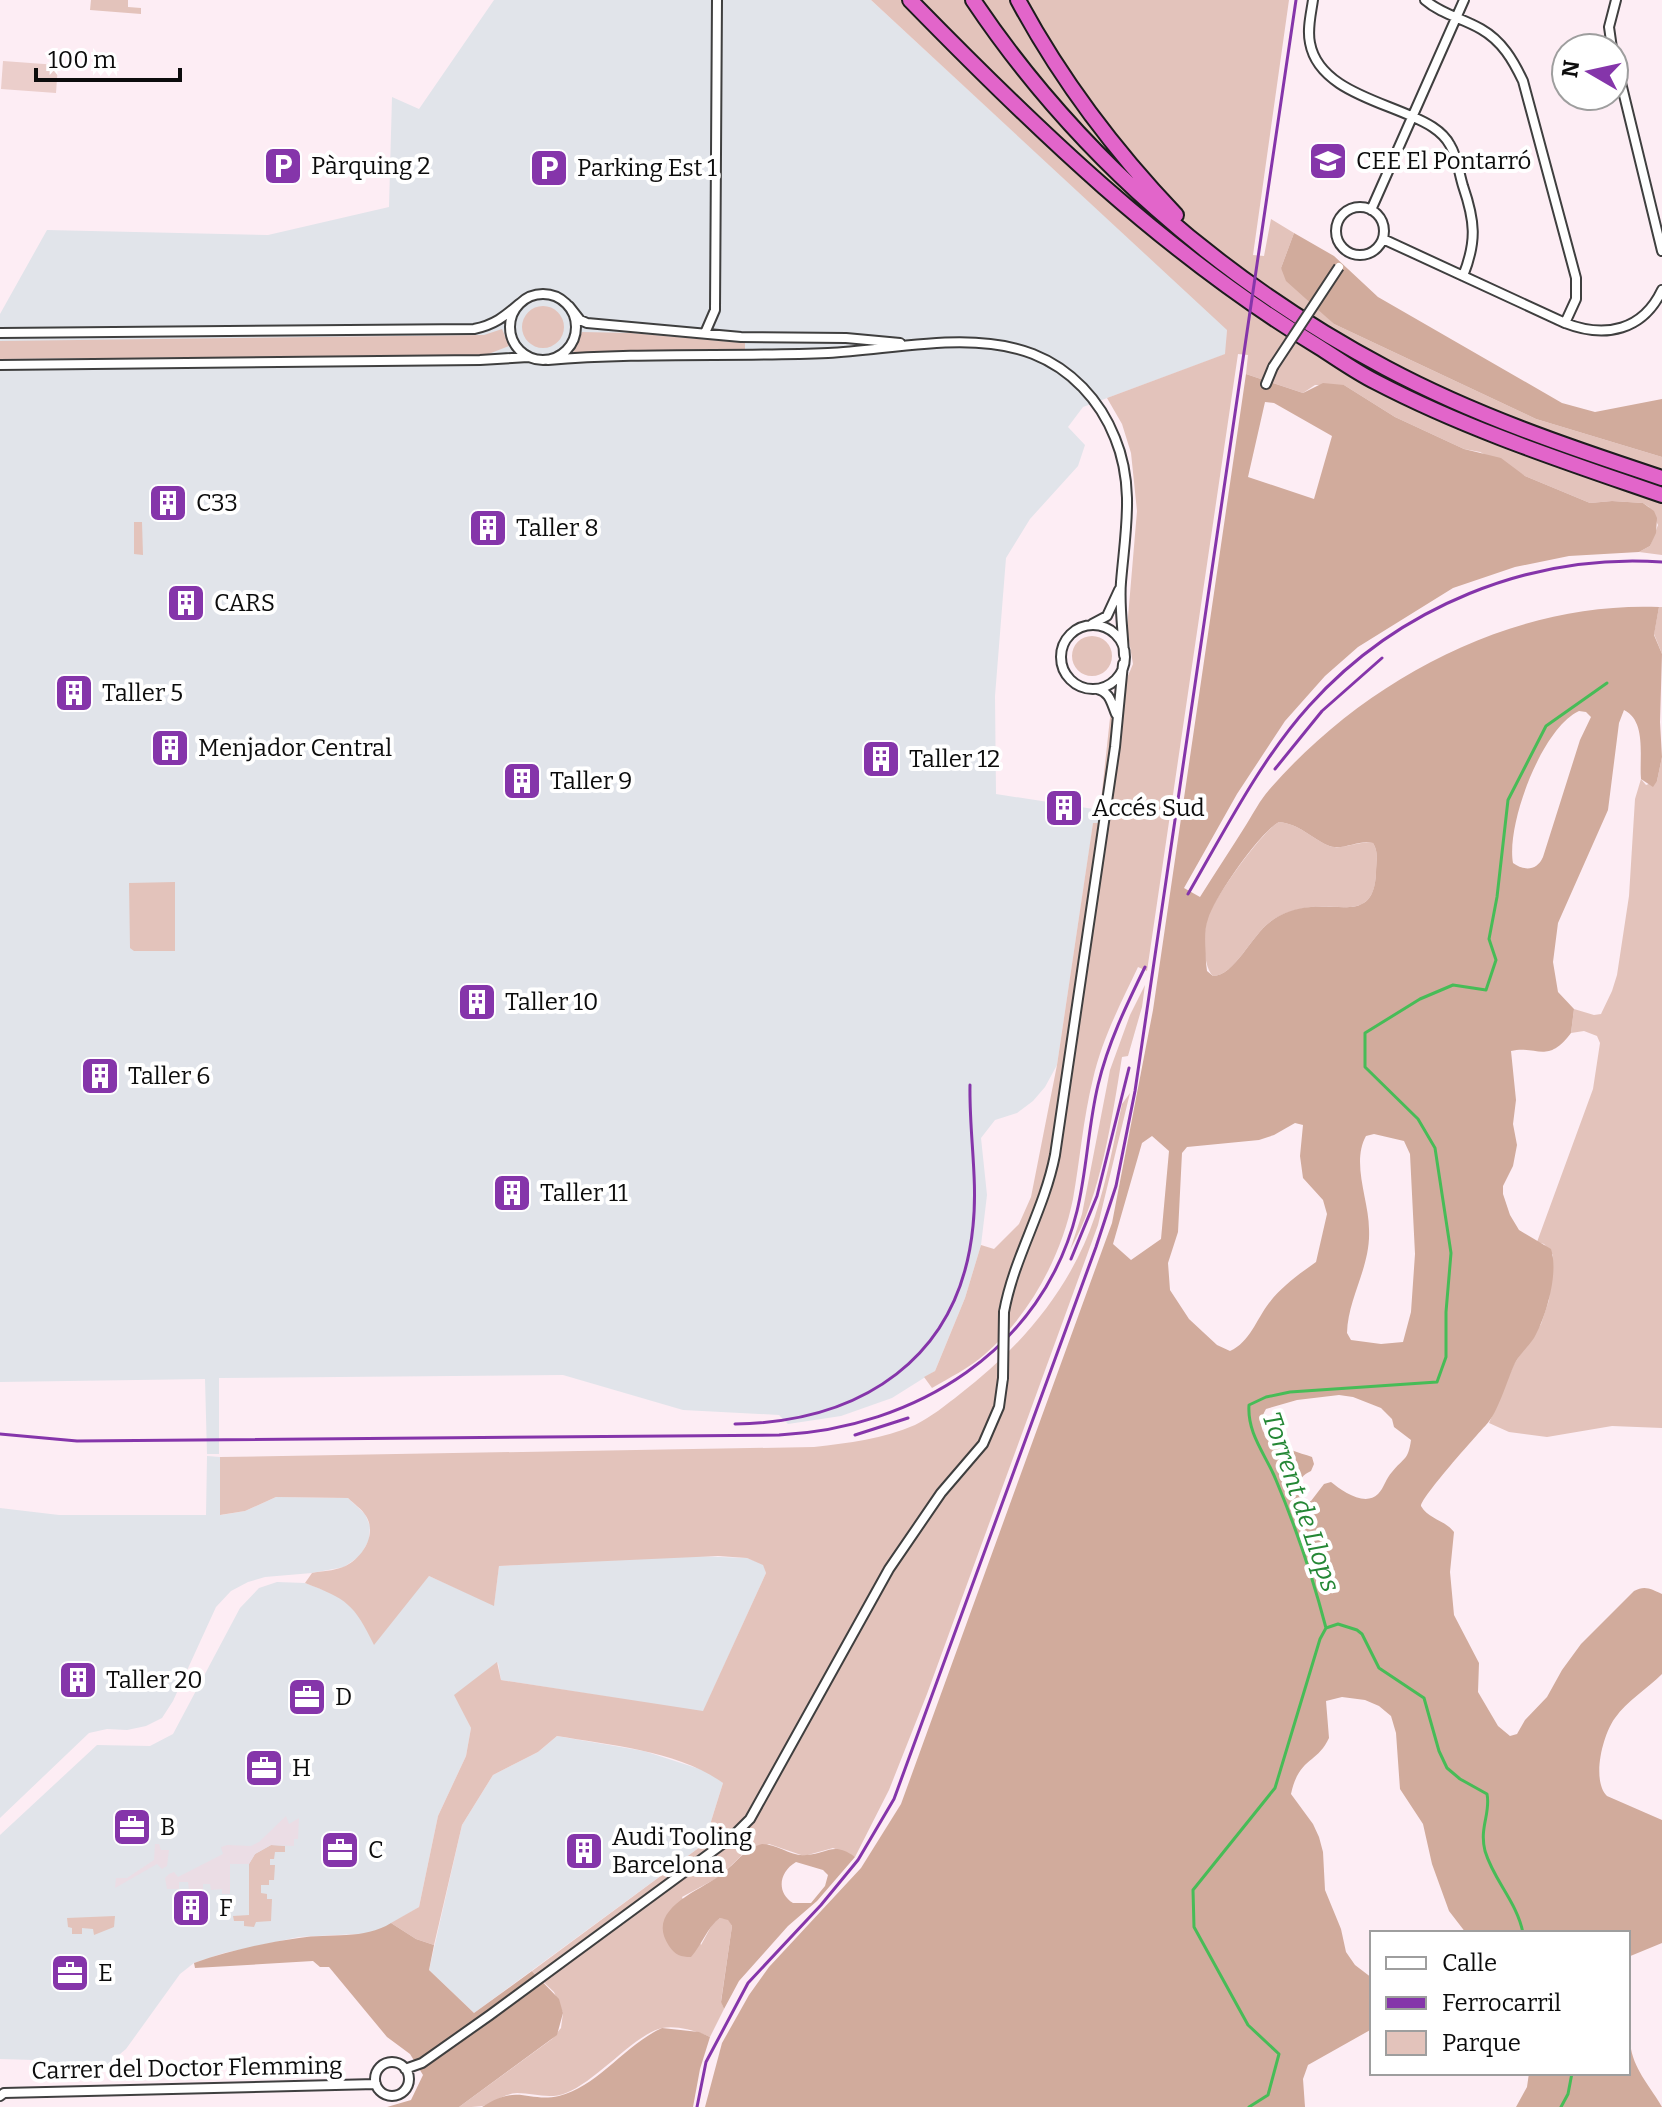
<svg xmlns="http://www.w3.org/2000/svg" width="1662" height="2107" font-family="Bitter,serif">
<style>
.industrial{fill:#e1e4ea}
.green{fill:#e3c3bb}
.forest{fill:#d1ab9c;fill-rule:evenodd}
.pitch{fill:#ebcecb}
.plaza{fill:#ebdde5}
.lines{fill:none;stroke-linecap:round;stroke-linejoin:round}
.stream{stroke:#47bc57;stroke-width:3}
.street-casing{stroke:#3f3f3f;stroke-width:12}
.highway-casing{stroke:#1d1d1d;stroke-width:18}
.street{stroke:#fff;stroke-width:8}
.highway{stroke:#e265ca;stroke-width:14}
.rail{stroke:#8535aa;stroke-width:3}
.street-bridge-casing{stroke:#3f3f3f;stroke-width:12;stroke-linecap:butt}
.street-bridge{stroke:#fff;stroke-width:8}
.labels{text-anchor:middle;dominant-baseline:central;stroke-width:8;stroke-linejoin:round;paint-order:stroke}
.poi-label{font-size:24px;fill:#0c0c0c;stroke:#fff;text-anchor:start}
.street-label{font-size:24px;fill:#0c0c0c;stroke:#fff}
.water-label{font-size:26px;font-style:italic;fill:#248735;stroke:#fff}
</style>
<rect width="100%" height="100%" fill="#fdedf4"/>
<path class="industrial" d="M494 0H871L1227 329 1226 354 1083 407 1068 427 1085 445 1078 466 1030 519 1006 558 995 696 996 794 1100 810 1098 824H1093L1057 1065 1045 1087 1033 1101 1017 1113 995 1120 981 1138 987 1195 981 1245 965 1298 935 1371 892 1398 841 1416 788 1424 779 1415 683 1410 563 1375 219 1378V1454H207L205 1379 0 1382V314L47 230 268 235 389 207 392 97 419 109Z
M207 1456 220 1457 221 1515 245 1511 276 1497 348 1498 365 1514 370 1526 369 1540 360 1556 344 1567 312 1573 265 1577 248 1582 231 1591 216 1607 173 1701 162 1718 146 1726 127 1730 107 1729 89 1733 0 1818V1508L59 1515H206Z
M694 1556 747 1558 763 1564 766 1573 703 1712 501 1680 498 1663 455 1695 471 1728 466 1756 438 1816 419 1907 376 1933 299 1937 224 1953 194 1963 180 1974 126 2049 108 2064 88 2068H70L35 2060 0 2059V1835L97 1745 150 1746 173 1734 240 1608 259 1588 277 1582 305 1583 337 1595 358 1612 429 1576 494 1605 499 1566Z
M557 1736 644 1751 709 1772 723 1783 704 1844 474 2013 429 1970 462 1825 493 1775 538 1752Z"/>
<path class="green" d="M91 0H128V7L141 8V14L90 10Z
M871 0H1289L1253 255 1264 256 1271 219 1294 233 1281 268 1334 324 1536 419 1662 457V555L1639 552 1650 546 1658 525 1649 507 1643 503 1612 501 1590 503 1525 476 1480 452 1464 449 1395 417 1344 385H1315L1303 393 1246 374 1248 355 1238 354 1147 971 1138 967C1121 1003 1102 1039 1093 1079 1083 1119 1080 1160 1073 1199 1061 1258 1029 1316 984 1355 969 1368 949 1378 932 1388L924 1377 935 1371 965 1298 981 1245 994 1249 1019 1224 1031 1197 1057 1065 1093 823H1098L1100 810 1110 718 1133 664 1127 629 1137 511 1131 453 1122 424 1107 398 1225 354 1227 330Z
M522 327a21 21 0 1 1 42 0a21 21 0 1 1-42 0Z
M502 329 509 346 486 355 0 359V341L484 335Z
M582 332 631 333 745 343V349L573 353Z
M134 522H142L143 555 134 554Z
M1659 607H1662V654L1654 634Z
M1072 656a20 20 0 1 1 40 0a20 20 0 1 1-40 0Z
M1662 757V1428L1612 1426 1547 1437 1509 1432 1489 1423 1514 1364 1541 1324 1549 1300 1553 1255 1544 1244 1537 1242 1593 1089 1600 1043 1597 1036 1584 1031 1571 1033 1574 1009 1594 1015 1601 1014 1612 991 1617 975 1629 896 1635 799 1641 779 1646 785 1657 781Z
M1279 822C1299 824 1310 837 1327 845 1340 852 1358 840 1373 843 1379 852 1376 862 1376 873 1374 921 1341 903 1311 907 1297 909 1281 913 1270 922 1252 935 1234 976 1213 976 1202 966 1203 930 1208 916 1216 896 1261 832 1279 822Z
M175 882V951H134L130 948 129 883Z
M1145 985 1142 1007 1128 1056 1122 1057C1112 1119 1101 1196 1070 1250L1082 1214 1110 1070 1130 1015Z
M1130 1093 1098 1225 927 1694 889 1790 855 1857 833 1848 804 1856 769 1844 742 1855 719 1877 682 1897 701 1945 713 1923 720 1918 728 1919 732 1926 721 2001 724 2009 710 2037C697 2031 677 2025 662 2028 635 2034 597 2081 566 2093 549 2100 534 2093 517 2093 503 2094 495 2102 483 2106 477 2107 466 2107 459 2107L552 2039 561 2028 563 2013 554 1992 532 1971 704 1844 723 1783C679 1751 610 1745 557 1736L538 1752 493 1775 462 1825 434 1945 416 1939 391 1923 419 1907 438 1816 466 1756 471 1728 454 1695 497 1662 501 1680 703 1711 766 1573 763 1565 747 1558 718 1556 499 1566 494 1606 429 1576 374 1645C354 1604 347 1599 305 1583L312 1573C322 1571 333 1571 343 1567 361 1560 378 1535 366 1516 362 1509 354 1504 348 1498L276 1497 245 1511 220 1515V1457L814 1447C849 1443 883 1439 915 1425 931 1417 946 1405 960 1394 1020 1348 1071 1289 1095 1216 1107 1180 1114 1141 1122 1104Z
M271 1845 285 1846V1852H275L274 1859H270V1865H275L274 1880H269V1885H261V1893L267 1894V1899H272L271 1921 256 1922 254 1927 244 1926V1921H234L233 1916 249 1915V1864L255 1854Z
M115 1916 114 1927 94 1935 93 1929 82 1928V1934H72V1928L68 1927 67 1918Z"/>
<path class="forest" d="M1294 233 1334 256 1378 297 1562 403 1595 412 1662 399V457L1536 419 1334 324 1286 281 1281 268Z
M1246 374 1303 393 1323 383 1344 385 1395 417 1464 449 1501 458 1525 476 1590 503 1612 501 1643 503 1654 511 1657 518 1656 533 1650 546 1639 552 1569 556 1515 567 1453 588 1358 647 1325 676 1285 721 1237 794 1184 888 1200 897C1215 873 1231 849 1246 825 1253 814 1260 800 1269 790 1364 680 1512 601 1659 607L1654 635 1662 654 1660 722 1662 757 1657 781 1653 787 1641 779C1639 758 1647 721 1624 710L1619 723 1608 810 1558 923 1553 962 1558 992 1574 1009 1571 1033C1547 1065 1537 1045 1511 1051L1516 1100 1513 1124 1517 1145 1513 1166 1503 1186V1194L1510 1215 1519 1230 1551 1249C1559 1273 1546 1317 1534 1338 1528 1347 1520 1354 1515 1363 1507 1380 1498 1413 1486 1425 1476 1436 1422 1496 1421 1506 1428 1519 1445 1520 1454 1532L1450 1572 1454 1615 1479 1663 1478 1692 1498 1726 1510 1736 1517 1734 1525 1720 1547 1697 1562 1670 1581 1644 1634 1591C1645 1585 1651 1589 1662 1594V1674C1647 1689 1627 1701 1615 1718 1603 1734 1591 1780 1607 1796L1662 1820V1943L1628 1957V1933H1466L1449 1911 1432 1864 1423 1824 1400 1789 1396 1733 1391 1716 1379 1706 1365 1700 1342 1697 1326 1701 1329 1738C1317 1764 1299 1757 1291 1794L1313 1824 1319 1837 1323 1852 1325 1890 1341 1929 1346 1952 1355 1965 1372 1978V2029L1308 2065 1303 2079 1305 2107H705L722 2043 749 1995 769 1967 861 1868 901 1804 1112 1223 1153 1010ZM1265 402 1274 403 1332 436 1314 499 1248 477ZM1579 711 1586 712 1591 717 1580 740 1543 857C1537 871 1524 871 1513 863 1506 824 1542 728 1579 711ZM1279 822C1299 824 1310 837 1327 845 1342 852 1358 839 1373 843 1379 852 1376 862 1376 873 1374 920 1342 904 1311 907 1297 908 1281 913 1270 922 1252 935 1234 976 1213 976L1207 971 1206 963C1206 949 1203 933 1208 919 1214 898 1260 832 1279 822ZM1295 1123 1303 1125 1300 1156 1303 1178 1323 1200 1327 1214 1316 1262C1299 1274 1281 1287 1269 1303 1256 1320 1250 1342 1230 1351L1217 1345 1189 1319 1170 1290 1168 1263 1178 1232 1182 1153 1187 1147 1259 1140 1274 1135ZM1374 1134 1404 1141 1410 1154 1415 1254 1411 1312 1403 1342 1381 1344 1351 1340 1347 1333C1348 1297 1371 1267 1369 1229 1369 1200 1351 1163 1366 1136ZM1152 1136 1169 1151 1161 1239 1131 1260 1113 1244 1142 1143ZM1339 1395 1353 1397 1381 1408 1392 1419 1394 1427 1411 1440C1408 1461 1404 1457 1392 1472 1386 1478 1384 1488 1378 1494 1365 1507 1342 1491 1331 1482L1324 1484 1311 1501H1304C1296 1489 1297 1477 1311 1471L1314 1464 1312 1457C1290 1449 1247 1441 1266 1409L1297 1400Z
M762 1844C777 1844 792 1857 806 1855 828 1854 833 1841 855 1857L817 1901 788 1926 739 1981 724 2009 721 2002 732 1926 728 1920 720 1918C707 1927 702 1945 691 1957 681 1957 675 1955 669 1946 644 1909 700 1891 722 1874 735 1864 745 1848 762 1844ZM796 1862 823 1870 828 1875 825 1886 811 1903H793C776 1892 779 1872 796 1862Z
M391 1923 416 1939 434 1945 429 1970 474 2013 532 1971 559 1999 563 2013 557 2035 459 2107H387L411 2100 423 2075 410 2054 387 2037 329 1967H320L313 1961 195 1968 194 1963C228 1951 263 1943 299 1938 330 1933 364 1940 391 1923Z
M1628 2003C1633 2018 1628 2033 1631 2049 1635 2071 1652 2089 1662 2107H1516L1527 2087 1529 2073H1628Z
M662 2028 699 2032 710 2037 700 2069 693 2107H482C518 2083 528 2103 559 2096 597 2087 626 2044 662 2028Z"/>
<path class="pitch" d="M3 61 58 65 56 93 1 89Z"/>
<path class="plaza" d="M286 1816 289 1824 299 1818 298 1839H294V1846L271 1845 255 1854 249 1864H230V1894H222V1889L211 1890 210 1884H203V1890H189L188 1882H179V1889H167L165 1878 169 1874 174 1872 178 1877 223 1854 221 1847 227 1845 251 1846 259 1842Z
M155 1844H159L161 1850H169L167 1866 162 1869 157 1864 115 1888 116 1878H127L154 1860Z"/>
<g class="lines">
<path class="stream" d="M1326 1628 1338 1624 1357 1630 1362 1634 1379 1668 1424 1698 1439 1751 1447 1768 1460 1779 1487 1794C1491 1813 1479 1827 1485 1851 1494 1881 1517 1902 1523 1933
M1249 2107 1268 2095 1279 2054 1248 2025 1194 1927 1193 1890 1275 1788 1320 1639 1326 1628C1313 1578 1296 1528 1276 1480 1266 1455 1247 1434 1249 1405L1266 1397 1290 1392 1437 1382 1446 1357V1312L1451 1253 1435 1148 1418 1119 1365 1067V1033L1420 999 1453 985 1486 990 1496 960 1489 939 1497 897 1508 800 1546 726 1607 683
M1561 2107 1568 2094 1572 2073"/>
<g class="street-casing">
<path id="street" d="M1313 0C1311 14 1307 29 1310 43 1318 87 1376 100 1411 116 1425 122 1442 130 1450 145 1457 156 1459 173 1463 186 1475 221 1477 241 1463 276
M1425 0C1441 14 1462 18 1481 29 1502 41 1513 60 1523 81L1576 278V299L1565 323
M1612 48 1609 27 1616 0
M1614 54 1662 251
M1336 231a24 24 0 1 1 48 0a24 24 0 1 1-48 0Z
M1371 210 1464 0
M1383 239 1565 323C1606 339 1643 330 1662 290
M510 327a33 33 0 1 1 66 0a33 33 0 1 1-66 0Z
M569 306 580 320 587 323 741 337 846 338 900 343
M0 333 474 329C494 325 504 317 519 304
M705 333 715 310 717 0
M548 360C641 352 735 357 828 353 892 350 971 330 1033 354 1071 369 1100 400 1115 438 1135 486 1125 533 1121 582 1119 605 1123 631 1124 655
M0 365 480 360 528 357
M1266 384 1273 367
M1092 624 1107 616 1119 590
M1061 657a32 32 0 1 1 64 0a32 32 0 1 1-64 0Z
M1097 689C1110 692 1111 702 1116 714
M1004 1312C1014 1257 1044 1211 1055 1155L1115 747 1123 664
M375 2079a17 17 0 1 1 34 0a17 17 0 1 1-34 0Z
M405 2069 422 2063 490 2015 732 1837 750 1819 889 1569 941 1493 983 1444 999 1407 1003 1378
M0 2096 4 2093 376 2084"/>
</g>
<g class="highway-casing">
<path id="highway" d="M910 0C1035 128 1165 254 1319 347 1338 359 1356 372 1376 382 1468 430 1564 461 1662 495
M973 0C1076 154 1222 281 1386 368 1474 415 1568 447 1662 478
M1018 0C1061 80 1114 150 1176 215"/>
</g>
<use href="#street" class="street"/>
<use href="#highway" class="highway"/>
<path class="rail" d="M1275 769 1322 711 1382 658
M1188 894C1224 832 1261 759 1309 706 1398 607 1530 553 1662 562
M1071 1259 1097 1196 1129 1068
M735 1424C861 1422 960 1359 973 1226 978 1180 969 1132 970 1085
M0 1434 77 1441 779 1435C915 1428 1043 1350 1077 1211 1087 1170 1088 1127 1098 1085 1108 1043 1126 1006 1145 967
M855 1435 908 1418
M697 2107 706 2062 748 1983 821 1905 858 1860 894 1799 1096 1247 1116 1186 1135 1091 1296 0"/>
<g class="street-bridge-casing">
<path id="street-bridge" d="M1273 367 1339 267
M1003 1378 1004 1312"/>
</g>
<use href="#street-bridge" class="street-bridge"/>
</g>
<defs>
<g id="school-square" transform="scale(2)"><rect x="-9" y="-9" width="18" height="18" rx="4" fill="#8535aa" stroke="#fff"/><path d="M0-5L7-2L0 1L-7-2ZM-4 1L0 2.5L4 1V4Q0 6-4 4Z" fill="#fff"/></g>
<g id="parking-square" transform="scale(2)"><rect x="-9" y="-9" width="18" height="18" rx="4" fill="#8535aa" stroke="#fff"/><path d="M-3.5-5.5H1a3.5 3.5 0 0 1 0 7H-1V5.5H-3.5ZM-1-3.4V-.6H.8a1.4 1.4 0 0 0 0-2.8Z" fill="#fff"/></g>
<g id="building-square" transform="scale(2)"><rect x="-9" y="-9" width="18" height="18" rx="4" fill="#8535aa" stroke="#fff"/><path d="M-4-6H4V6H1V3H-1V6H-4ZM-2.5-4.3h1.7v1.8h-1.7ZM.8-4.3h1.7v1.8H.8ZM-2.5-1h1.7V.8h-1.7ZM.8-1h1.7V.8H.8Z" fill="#fff"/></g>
<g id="office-square" transform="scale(2)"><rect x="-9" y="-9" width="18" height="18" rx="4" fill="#8535aa" stroke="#fff"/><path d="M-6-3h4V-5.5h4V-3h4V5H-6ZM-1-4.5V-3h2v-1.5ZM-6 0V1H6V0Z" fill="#fff"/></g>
</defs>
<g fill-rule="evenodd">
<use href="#school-square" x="1328" y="161"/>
<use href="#parking-square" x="283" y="166"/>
<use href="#parking-square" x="549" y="168"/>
<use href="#building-square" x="168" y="503"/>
<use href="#building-square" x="488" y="528"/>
<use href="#building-square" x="186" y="603"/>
<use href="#building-square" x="74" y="693"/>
<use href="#building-square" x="170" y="748"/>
<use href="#building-square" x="881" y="759"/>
<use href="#building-square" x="522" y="781"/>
<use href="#building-square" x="1064" y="808"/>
<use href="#building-square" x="477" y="1002"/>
<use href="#building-square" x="100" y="1076"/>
<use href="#building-square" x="512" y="1193"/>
<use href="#building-square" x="78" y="1680"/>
<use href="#office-square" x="307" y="1697"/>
<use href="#office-square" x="264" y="1768"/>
<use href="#office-square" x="132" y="1827"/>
<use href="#office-square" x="340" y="1850"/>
<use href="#building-square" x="584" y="1851"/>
<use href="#building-square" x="191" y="1908"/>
<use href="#office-square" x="70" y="1973"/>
</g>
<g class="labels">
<g class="poi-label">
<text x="1356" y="161">CEE El Pontarró</text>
<text x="311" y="166">Pàrquing 2</text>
<text x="577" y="168">Parking Est 1</text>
<text x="196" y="503">C33</text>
<text x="516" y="528">Taller 8</text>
<text x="214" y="603">CARS</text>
<text x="102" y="693">Taller 5</text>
<text x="198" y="748">Menjador Central</text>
<text x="909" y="759">Taller 12</text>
<text x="550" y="781">Taller 9</text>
<text x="1092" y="808">Accés Sud</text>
<text x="505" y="1002">Taller 10</text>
<text x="128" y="1076">Taller 6</text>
<text x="540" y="1193">Taller 11</text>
<text x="106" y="1680">Taller 20</text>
<text x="335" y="1697">D</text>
<text x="292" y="1768">H</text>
<text x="160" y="1827">B</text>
<text x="612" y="1837">Audi Tooling<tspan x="612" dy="28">Barcelona</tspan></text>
<text x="368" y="1850">C</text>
<text x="219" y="1908">F</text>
<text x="98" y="1973">E</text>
</g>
<g class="street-label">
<text transform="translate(187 2068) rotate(-1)">Carrer del Doctor Flemming</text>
</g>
<g class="water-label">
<text transform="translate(1301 1502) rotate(71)">Torrent de Llops</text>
</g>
</g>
<rect x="1370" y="1931" width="260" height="144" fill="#ffffff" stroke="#9e9e9e" stroke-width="2"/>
<rect x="1386" y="1957" width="40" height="12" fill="#ffffff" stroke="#9e9e9e" stroke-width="2"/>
<text x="1442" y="1971" font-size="24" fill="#0c0c0c">Calle</text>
<rect x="1386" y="1997" width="40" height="12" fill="#8535aa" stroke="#9e9e9e" stroke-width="2"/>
<text x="1442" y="2011" font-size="24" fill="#0c0c0c">Ferrocarril</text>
<rect x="1386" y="2031" width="40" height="24" fill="#e3c3bb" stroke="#9e9e9e" stroke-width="2"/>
<text x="1442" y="2051" font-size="24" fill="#0c0c0c">Parque</text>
<g transform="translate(1590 72) rotate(279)"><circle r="38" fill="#ffffff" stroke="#9e9e9e" stroke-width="2"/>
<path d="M0-6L14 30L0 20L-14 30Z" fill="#8535aa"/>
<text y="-12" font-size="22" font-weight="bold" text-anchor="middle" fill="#0c0c0c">N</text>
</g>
<path d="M36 68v12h144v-12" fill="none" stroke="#0c0c0c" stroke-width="4"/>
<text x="48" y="68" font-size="24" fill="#0c0c0c" stroke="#ffffff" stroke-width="6" paint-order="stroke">100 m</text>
</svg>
